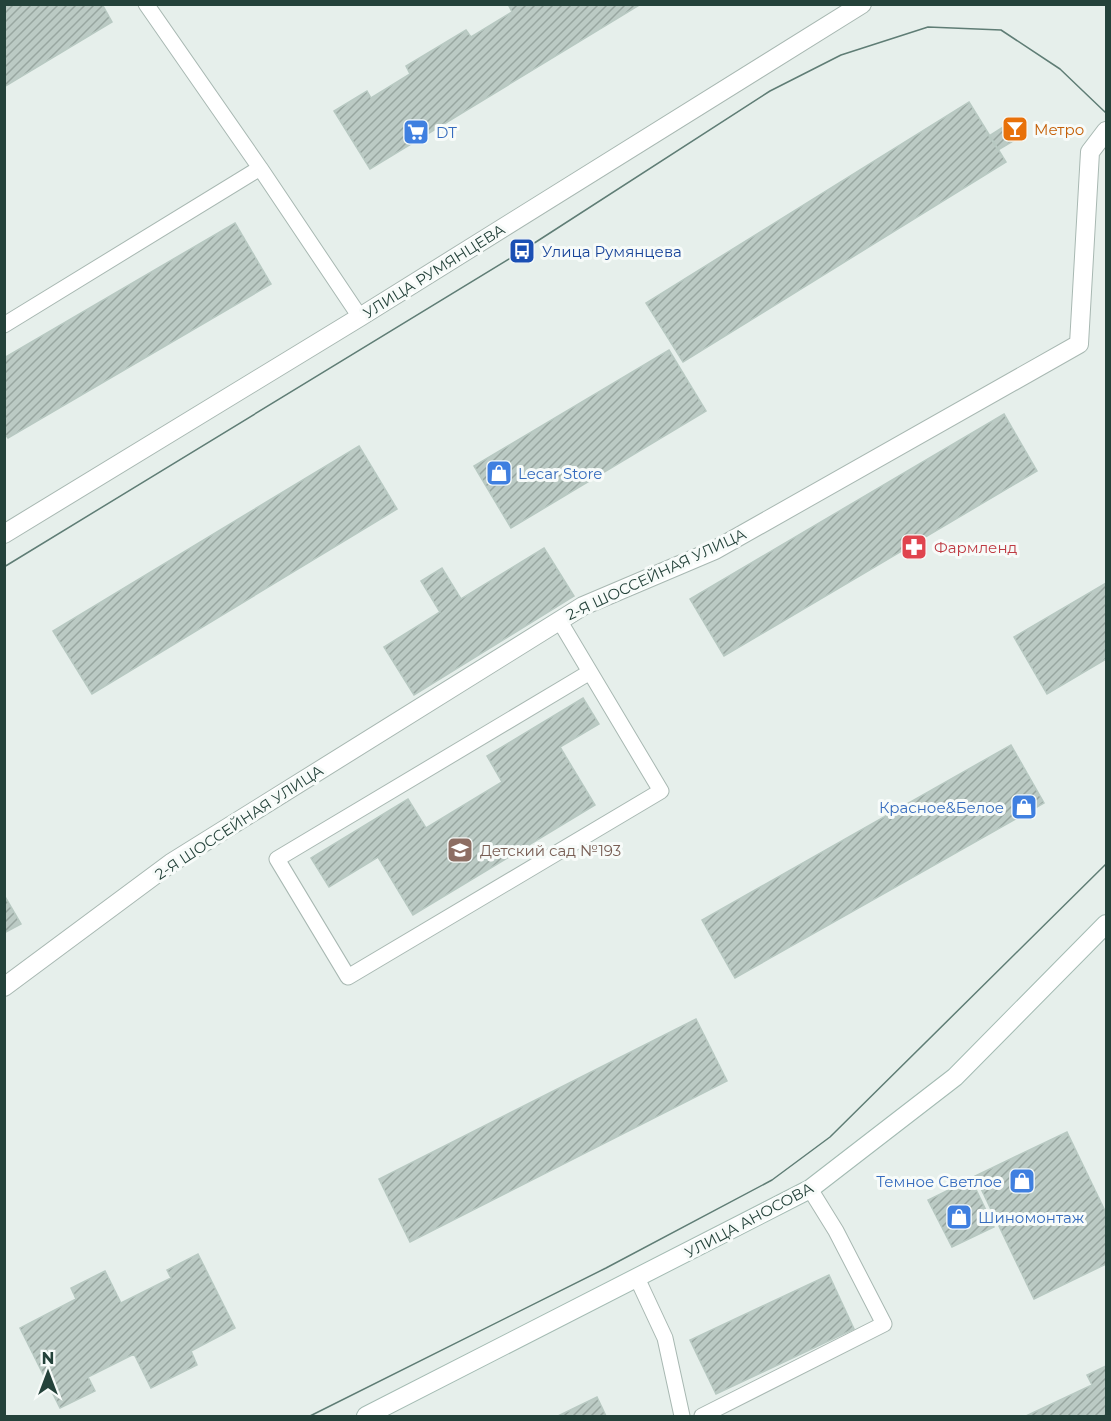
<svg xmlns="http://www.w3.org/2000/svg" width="1111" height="1421" font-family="Montserrat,sans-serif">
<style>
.building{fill:url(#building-hatch);stroke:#b8c9c2;stroke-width:1.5}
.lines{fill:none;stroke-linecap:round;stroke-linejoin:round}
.service-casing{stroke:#a8b8b2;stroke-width:17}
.minor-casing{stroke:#a8b8b2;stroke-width:20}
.secondary-casing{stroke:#a4bbb3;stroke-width:20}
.service{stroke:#fff;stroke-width:15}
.minor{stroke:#fff;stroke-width:18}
.secondary{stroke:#fff;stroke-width:18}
.tram{stroke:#5f7d75;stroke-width:1.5}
.labels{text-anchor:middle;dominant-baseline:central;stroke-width:6;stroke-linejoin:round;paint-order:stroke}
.food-label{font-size:15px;fill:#c56008;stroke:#f7fbf9;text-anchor:start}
.shop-label{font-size:15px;fill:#366cbe;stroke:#f7fbf9;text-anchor:start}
.transit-label{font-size:15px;fill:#164399;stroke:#f7fbf9;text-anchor:start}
.street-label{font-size:15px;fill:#24423a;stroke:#f7fbf9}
.health-label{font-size:15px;fill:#be3a42;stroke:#f7fbf9;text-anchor:start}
.education-label{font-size:15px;fill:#785e54;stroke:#f7fbf9;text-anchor:start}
</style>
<defs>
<pattern id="building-hatch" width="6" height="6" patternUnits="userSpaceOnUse" patternTransform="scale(1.5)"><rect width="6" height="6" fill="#bbcac4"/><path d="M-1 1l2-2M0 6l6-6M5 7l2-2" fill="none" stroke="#98a6a0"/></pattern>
</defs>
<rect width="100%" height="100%" fill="#e6efeb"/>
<path class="building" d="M9 4H102L112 22 4 87V7Z
M508 4H641L370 169 334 111 367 91 371 98 410 74 406 66 466 30 471 37 512 12Z
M969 102 1006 162 683 362 646 303Z
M1011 122 1020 137 998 150 989 136Z
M235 223 271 284 8 438 4 433V358Z
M669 350 706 411 511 528 474 466Z
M1004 414 1037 471 724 656 690 599Z
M359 446 397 509 92 694 53 631Z
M544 548 574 596 414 695 384 647 440 612 421 581 442 568 461 599Z
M1106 583V659L1047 694 1014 637Z
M583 698 599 724 560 747 595 805 413 915 378 857 329 887 311 858 408 799 426 828 502 782 487 756Z
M1011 745 1044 803 735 978 702 920Z
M4 895 21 924 4 933Z
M696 1019 727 1081 410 1242 379 1179Z
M1067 1132 1106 1213V1264L1034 1299 975 1176Z
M971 1179 994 1227 952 1247 928 1200Z
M198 1254 235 1328 191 1351 197 1365 151 1388 134 1354 88 1377 95 1391 60 1408 20 1328 76 1299 71 1288 105 1271 121 1303 171 1278 167 1270Z
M829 1275 854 1329 716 1394 690 1340Z
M1106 1366V1416H1026L1092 1385 1087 1375Z
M597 1397 606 1416H558Z"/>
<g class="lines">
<g class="service-casing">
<path id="service" d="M146 4 260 168
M4 325 260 168 360 317
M559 620C593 677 627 734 661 791L348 977 277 859 590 672
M637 1278 665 1338 682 1416
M702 1416 884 1324 836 1231 810 1189"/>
</g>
<g class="minor-casing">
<path id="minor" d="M4 534 360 317 862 4
M4 987 171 863 583 606 715 550 1079 344 1090 152 1106 131"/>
</g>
<g class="secondary-casing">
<path id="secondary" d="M366 1416 810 1189 955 1077 1106 924"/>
</g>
<use href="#service" class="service"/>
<use href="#minor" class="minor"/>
<use href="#secondary" class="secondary"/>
<path class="tram" d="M4 567 522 251 770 91 841 55 928 27 1001 30 1060 69 1106 113
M310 1416 606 1268 772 1180 830 1137 1106 864"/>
</g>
<defs>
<g id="bar-square" transform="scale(1.35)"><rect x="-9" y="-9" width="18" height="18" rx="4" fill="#e8710a" stroke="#f7fbf9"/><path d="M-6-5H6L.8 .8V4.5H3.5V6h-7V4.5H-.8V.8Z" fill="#fff"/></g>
<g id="supermarket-square" transform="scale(1.35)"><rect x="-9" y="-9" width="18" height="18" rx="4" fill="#3f7fe0" stroke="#f7fbf9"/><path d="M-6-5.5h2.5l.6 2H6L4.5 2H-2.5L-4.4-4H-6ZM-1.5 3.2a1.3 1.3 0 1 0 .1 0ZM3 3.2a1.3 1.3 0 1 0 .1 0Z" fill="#fff"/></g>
<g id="bus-square" transform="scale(1.35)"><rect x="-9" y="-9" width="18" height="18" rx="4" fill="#1a4fb4" stroke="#f7fbf9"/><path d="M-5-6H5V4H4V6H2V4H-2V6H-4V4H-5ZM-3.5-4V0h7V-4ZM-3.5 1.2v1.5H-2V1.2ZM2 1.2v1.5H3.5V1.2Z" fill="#fff"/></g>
<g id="shop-square" transform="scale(1.35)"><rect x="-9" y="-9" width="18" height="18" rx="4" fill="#3f7fe0" stroke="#f7fbf9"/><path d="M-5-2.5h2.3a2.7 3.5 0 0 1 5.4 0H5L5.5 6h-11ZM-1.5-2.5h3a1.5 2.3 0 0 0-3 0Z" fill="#fff"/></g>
<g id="pharmacy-square" transform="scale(1.35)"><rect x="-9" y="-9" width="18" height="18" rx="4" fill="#e0444e" stroke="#f7fbf9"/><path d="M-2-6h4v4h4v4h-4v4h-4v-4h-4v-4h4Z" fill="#fff"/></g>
<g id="school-square" transform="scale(1.35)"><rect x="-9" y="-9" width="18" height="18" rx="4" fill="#8d6e63" stroke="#f7fbf9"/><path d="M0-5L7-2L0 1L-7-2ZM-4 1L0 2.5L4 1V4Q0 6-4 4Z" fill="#fff"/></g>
</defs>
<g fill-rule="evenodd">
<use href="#bar-square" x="1015" y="129"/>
<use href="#supermarket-square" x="416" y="132"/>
<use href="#bus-square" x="522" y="251"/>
<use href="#shop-square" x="499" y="473"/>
<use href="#pharmacy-square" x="914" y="547"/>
<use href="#shop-square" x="1024" y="807"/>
<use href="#school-square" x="460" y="850"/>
<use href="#shop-square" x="1022" y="1181"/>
<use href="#shop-square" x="959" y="1217"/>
</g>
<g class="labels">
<g class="food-label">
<text x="1034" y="129">Метро</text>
</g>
<g class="shop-label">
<text x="436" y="132">DT</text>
<text x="518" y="473">Lecar Store</text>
<text x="1004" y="807" text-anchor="end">Красное&amp;Белое</text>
<text x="1002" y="1181" text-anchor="end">Темное Светлое</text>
<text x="978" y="1217">Шиномонтаж</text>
</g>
<g class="transit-label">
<text x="542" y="251">Улица Румянцева</text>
</g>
<g class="street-label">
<text transform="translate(434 271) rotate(-32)">УЛИЦА РУМЯНЦЕВА</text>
<text transform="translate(656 574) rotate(-25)">2-Я ШОССЕЙНАЯ УЛИЦА</text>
<text transform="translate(239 822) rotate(-33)">2-Я ШОССЕЙНАЯ УЛИЦА</text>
<text transform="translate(749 1220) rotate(-28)">УЛИЦА АНОСОВА</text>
</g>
<g class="health-label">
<text x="934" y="547">Фармленд</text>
</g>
<g class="education-label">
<text x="480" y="850">Детский сад №193</text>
</g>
</g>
<rect width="1111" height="1421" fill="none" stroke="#24423a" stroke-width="12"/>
<g transform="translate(48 1373)" stroke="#f7fbf9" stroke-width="4.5" paint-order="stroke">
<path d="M0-4.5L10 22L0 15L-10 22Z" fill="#24423a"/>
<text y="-9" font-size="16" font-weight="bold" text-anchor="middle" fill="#24423a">N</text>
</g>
</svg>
